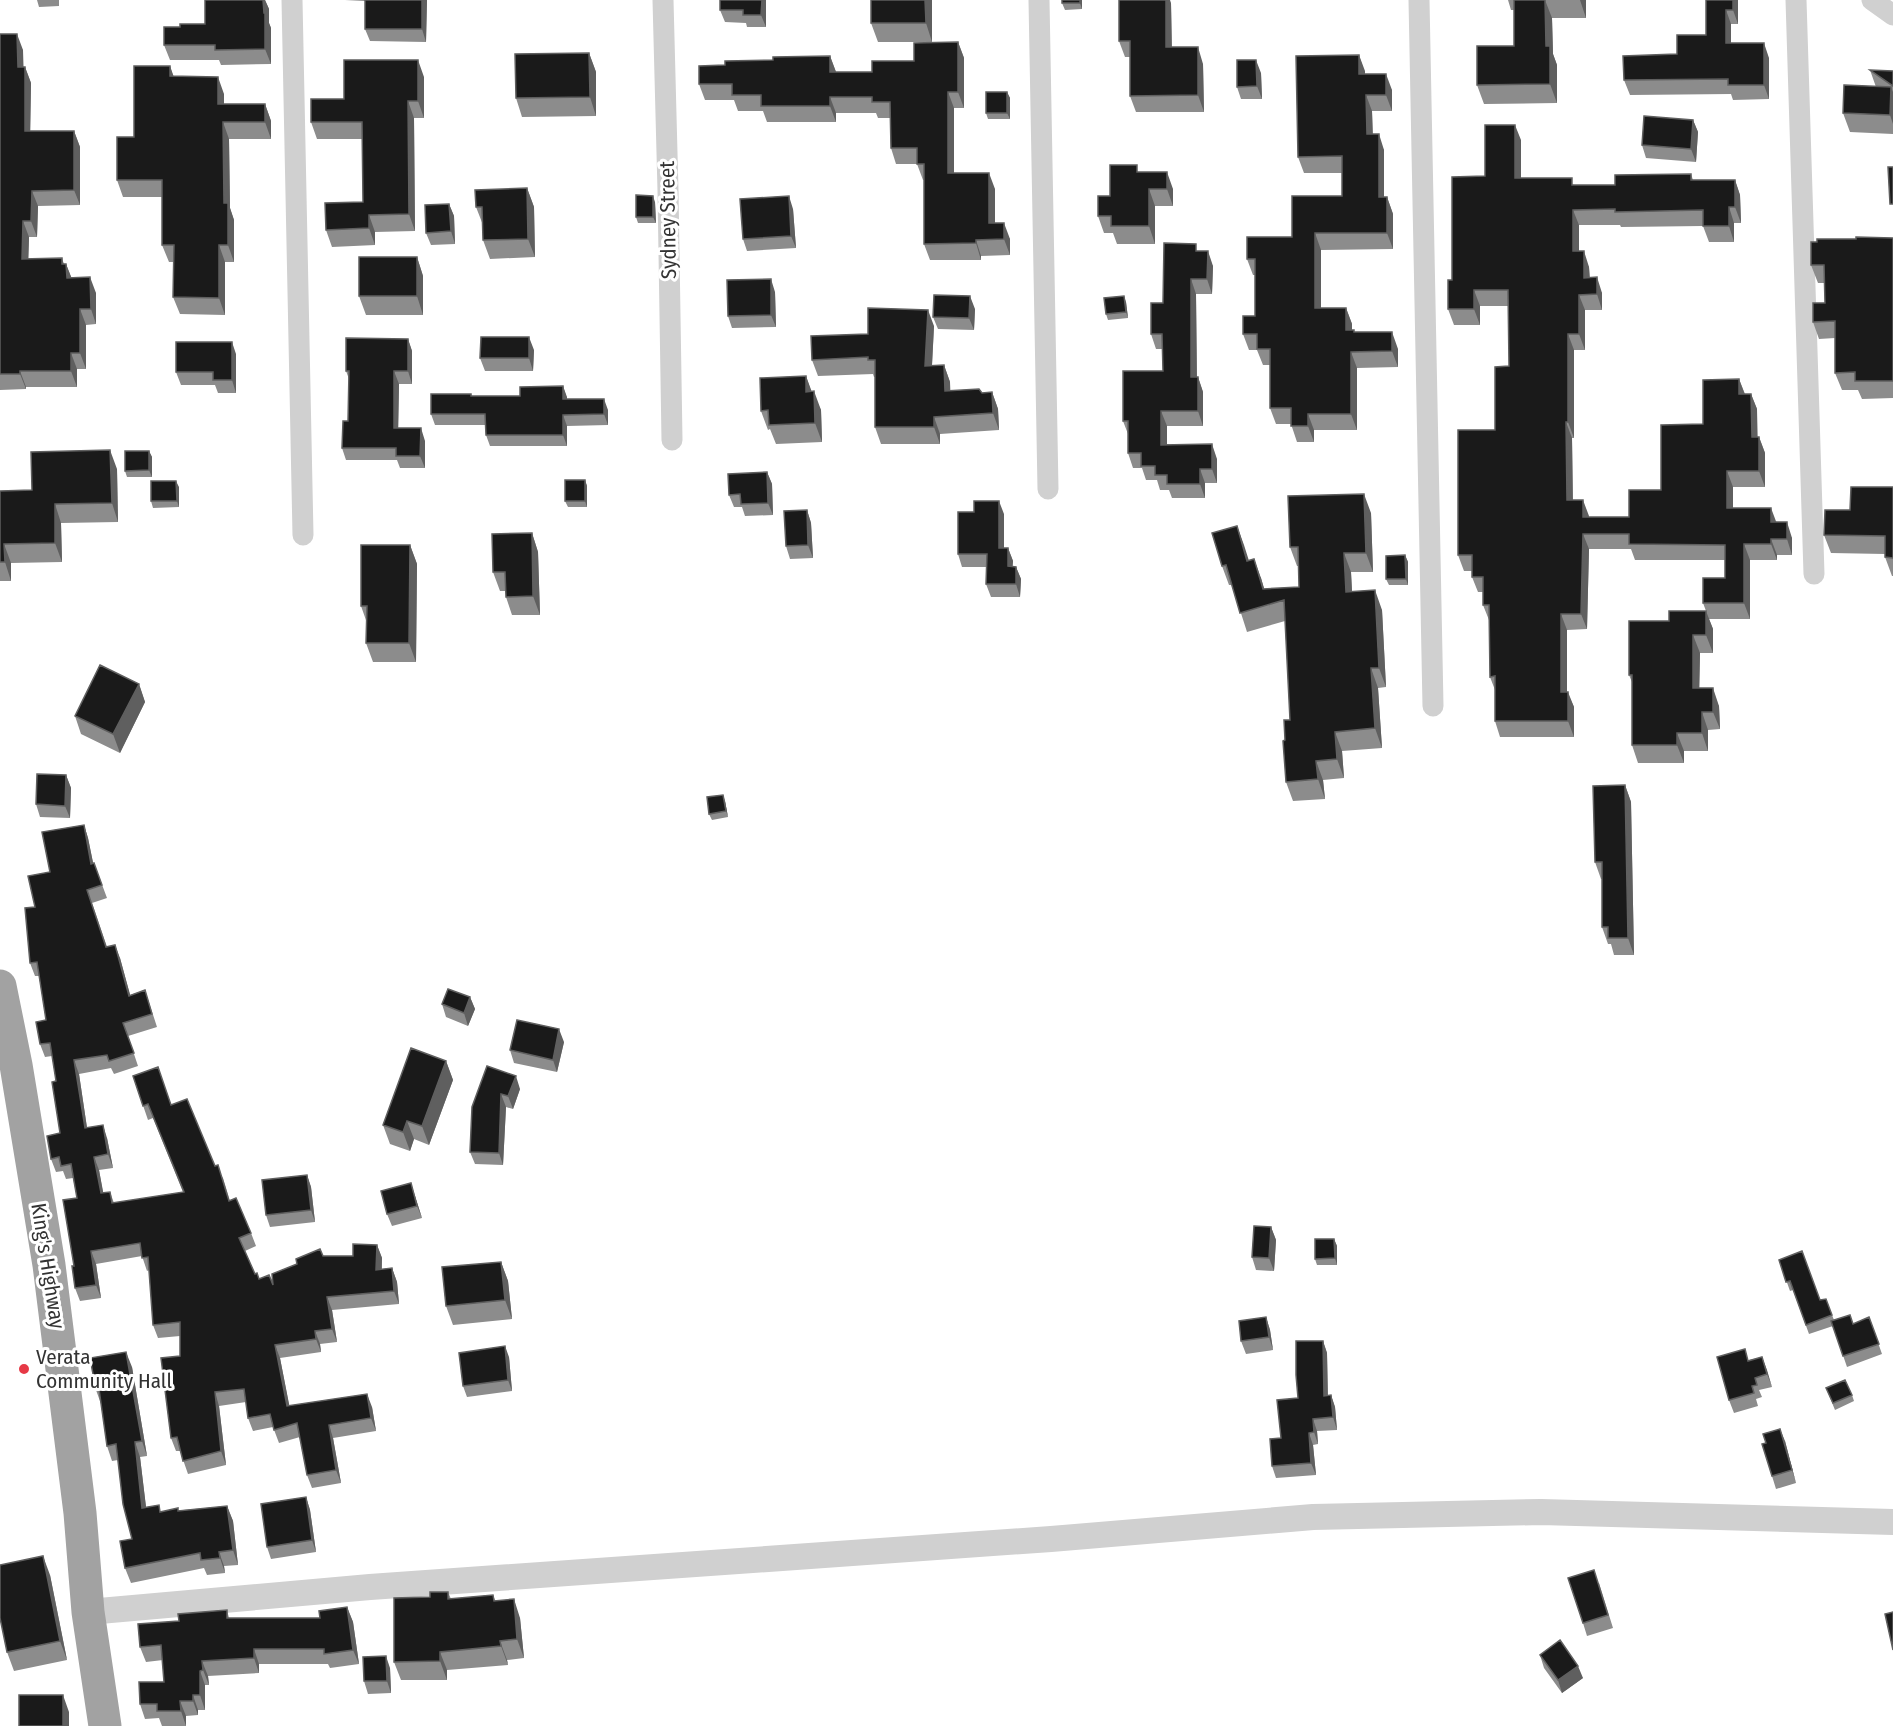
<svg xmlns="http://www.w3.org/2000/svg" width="1893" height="1726" font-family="'Fira Sans Condensed',sans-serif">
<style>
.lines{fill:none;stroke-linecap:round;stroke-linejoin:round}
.minor{stroke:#d0d0d0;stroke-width:21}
.tertiary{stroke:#d0d0d0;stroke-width:26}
.trunk{stroke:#a2a2a2;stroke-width:33}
.wall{fill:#8c8c8c}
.shaded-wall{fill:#5f5f5f}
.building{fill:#1a1a1a;stroke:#5f5f5f;stroke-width:1.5}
.poi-dot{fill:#e63946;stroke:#fff;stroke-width:2}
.labels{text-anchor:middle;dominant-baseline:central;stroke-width:6;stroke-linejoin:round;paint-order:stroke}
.street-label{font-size:21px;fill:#333;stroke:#fff}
.poi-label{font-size:21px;fill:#333;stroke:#fff;text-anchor:start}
</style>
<rect width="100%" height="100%" fill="#fff"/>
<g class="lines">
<path class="minor" d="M292 0 303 535
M663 0 668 191 672 440
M1039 0 1048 489
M1419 0 1433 706
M1796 0 1814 574
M1872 0 1893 15"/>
<path class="tertiary" d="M88 1612 370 1587 1051 1539 1313 1517 1541 1512 1893 1522"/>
<path class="trunk" d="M0 986 16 1065 49 1265 80 1513 88 1612 105 1726"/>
</g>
<path class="wall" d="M37 0H59V6L39 7Z
M205 0H265L269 9V23L271 28V64L221 65 219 60H170L164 45 180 27 205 24Z
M345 0H427L426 42 370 41 365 29V1Z
M720 0H766V27H747L746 23 725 22 720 10Z
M871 0H932V42H878L871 23Z
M1082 0V9L1065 10 1062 3Z
M1508 0H1586V18H1552L1553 54 1557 65V103L1484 104 1477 85 1514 46V10H1511Z
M1706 0H1738V24H1731V43L1769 58V99L1733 100 1731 94 1630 95 1624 80 1677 54 1706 35Z
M1171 3 1172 47 1203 64 1204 112H1136L1130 96V57H1125L1119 41Z
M0 34 23 50V67H25L31 83 30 131H74L80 147V205L38 206 37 237H29L28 259 66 264 71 277 96 293V324L86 325V369H77V387H26V389L0 390Z
M958 42 964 58V108H954V173L995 189V223L1010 239V255L981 256V260H930L924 244V180H923L917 164H896L891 148 890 118H878L876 113H836V122H767L763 111H738L734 100H705L699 84 725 65 830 56 836 72H872L914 61Z
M589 53 596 72V116L522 117 516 98Z
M1359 55 1365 74 1392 90V111H1372L1373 134 1384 150V197H1387L1393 214V249L1321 250V308H1346L1352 324V330L1355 332 1398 349V367L1357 368V430H1314V442H1297L1291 424H1276L1270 408V365H1263L1257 350H1249L1243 334 1255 316V275H1253L1247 259 1292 237 1342 196V173H1304L1298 157Z
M170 66 173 76 224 94V104H265L271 121V139H229L230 208 234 220V262H225V315L180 314 173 297 174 262H169L162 245V197H123L117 180Z
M1870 70 1893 71V134L1850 132 1843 113 1876 87Z
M1261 73 1262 99H1241L1237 87Z
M424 77V118H414L415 231 375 232V245L332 247 326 230 363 202 362 139H317L311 122 344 99Z
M1007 92 1010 98V119H988L986 113Z
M1693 120 1698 132 1696 162 1646 158 1642 145Z
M1521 140V178L1575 185H1615L1691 174 1693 180H1735L1740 195 1741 223H1734V242H1709L1703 226 1621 227 1620 225H1579V251L1589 267 1590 277 1602 293V310H1585V350H1574V438H1572L1573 500 1589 517H1629L1661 490 1703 424 1739 379 1745 394H1751L1757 409V437H1759L1765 453V487H1733V508L1777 522 1792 538V555H1777V560H1750V619H1709L1713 629V653H1700L1699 688 1719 706 1720 729 1708 730V751H1684V763H1638L1632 745V682L1629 675 1669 621 1706 611 1703 603 1725 578V560H1635L1631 549H1589L1587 629 1567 630V692L1574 707V737H1500L1495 721V690L1490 677 1489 620 1483 605V592H1478L1472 577V571H1464L1458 555 1495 430 1509 366V306H1480V325H1454L1448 309 1452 280 1485 176Z
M1139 172 1173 189V206H1155V244H1117L1113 233H1104L1098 216 1110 196Z
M527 188 534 207 535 257 490 259 483 240V225L476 207Z
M655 202 656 223H638L636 217Z
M449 204 454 216 455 244 431 245 426 233Z
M793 209 796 248 747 251 743 239Z
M1893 238V398L1862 399 1858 390H1842L1835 373V338L1819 339 1813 322 1825 303 1824 283H1818L1811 265 1856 239Z
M1198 251 1213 266 1212 294H1196L1197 377H1198L1203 392V426H1167V444L1217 459V483H1205V498H1172L1169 490H1160L1157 480H1146L1142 468H1133L1128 453V434L1123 421 1163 371 1162 349H1156L1151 334Z
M417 257 423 276V315H366L359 296Z
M775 292 776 327 732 328 728 316Z
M1126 302 1128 318 1108 320 1106 314Z
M975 309 974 330 938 329 933 317Z
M934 326 932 366 944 365 950 382V391L982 393 992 392 998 409 999 430 940 434V444H881L875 427V377H874L873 374 818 376 812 360 868 334Z
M408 339 412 351V384H399L398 428 425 441V468H400L397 460H346L342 448 348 421 349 379 346 371Z
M534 350 533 371H485L480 358Z
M236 354V393H218L215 385H181L176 372Z
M806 376 811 391 821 410 822 442 776 444 770 429 768 430 761 411Z
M563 386 567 399 608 410V425L567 426V446H490L486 435 485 425H435L431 414 471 394 472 396H520Z
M149 451 152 457V477H127L125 471Z
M117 469 118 522 61 523 62 562 11 563V581H0V491L32 490Z
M767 472 772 484 773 515 745 516 742 507H734L729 495Z
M585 480 587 486V507H568L565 501Z
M179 487V507L153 508 151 501Z
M1893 487V576H1892L1885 557V554L1831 553 1824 535 1850 510Z
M807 510 811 523 813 558 790 559 786 546Z
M1371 513 1373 572H1351L1352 591 1382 610 1386 687 1378 688 1382 748 1342 751 1344 778 1323 780 1325 799 1293 801 1286 782 1285 740 1290 720 1285 621 1247 632 1232 585H1229L1222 566 1237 526 1248 560 1261 578 1264 589 1299 587V566H1297L1290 547Z
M1004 514V548H1008L1013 561 1012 566 1016 567 1021 579 1020 597H991L986 584 987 567H962L958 554Z
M532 533 538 552 540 615H512L506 597V591H500L493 572Z
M410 545 417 564 416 662H373L366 643 367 623 361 606Z
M1405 555 1408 562V585H1389L1386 579Z
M139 684 145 702 120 753 81 734 75 716Z
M66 775 71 788 70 818 40 817 36 804Z
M1625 785 1631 802 1634 955H1614L1611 944H1608L1602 927V879H1601L1595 862Z
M725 801 728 817 712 820 709 814Z
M84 825 88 838 93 863H94L107 898 92 903 107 947 120 958 130 995 145 990 157 1027 128 1036 138 1066 114 1074 111 1068 79 1074 87 1128 107 1138 113 1168 99 1170 103 1193 110 1192 114 1203 183 1192 153 1118 148 1120 133 1076 171 1105 223 1178 230 1201 251 1233 256 1246 245 1251 255 1274 259 1279 273 1285 323 1256H353L377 1245 382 1258V1269L392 1268 397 1282 399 1304 332 1310 337 1342 320 1344 321 1352 280 1358 289 1405 372 1407 376 1431 333 1438 341 1483 312 1488 307 1475 300 1437 279 1443 273 1427 253 1431 248 1418 246 1402 219 1406 226 1465 188 1474 180 1451H176L171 1438 180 1356V1336L158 1338 153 1325 149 1270 147 1271 142 1256 96 1264 101 1298 80 1301 75 1288 74 1266 77 1198 73 1178 66 1179 63 1171 56 1172 51 1159 60 1133 56 1081 52 1056 45 1057 40 1044 46 1020 39 976H35L30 963 35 907 50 872Z
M470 997 475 1009 468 1026 446 1017 442 1004Z
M564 1042 557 1072 514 1063 510 1050Z
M446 1061 453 1080 429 1145 414 1139 410 1151 390 1144 383 1125Z
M487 1066 520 1089 513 1109 506 1107 503 1165 475 1164 470 1152Z
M307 1175 311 1187 315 1222 270 1227 266 1215Z
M415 1196 422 1218 392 1226 387 1214Z
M1271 1227 1276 1240 1274 1271 1256 1270 1252 1257Z
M1334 1239 1337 1246V1265H1317L1315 1259Z
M1779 1260 1820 1300 1832 1315 1834 1320 1853 1324 1869 1317 1882 1354 1847 1367 1833 1326 1809 1334 1793 1290 1790 1291Z
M501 1262 508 1281 512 1319 453 1325 446 1306Z
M1266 1317 1270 1330 1273 1350 1246 1354 1241 1341Z
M1323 1341 1327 1353 1328 1395H1331L1335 1407 1337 1430 1317 1431 1318 1444 1313 1445 1316 1475 1276 1478 1272 1466 1281 1438Z
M509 1357 512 1391 467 1397 463 1386Z
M1762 1357 1772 1387 1759 1390 1762 1397 1756 1399 1758 1406 1734 1413 1729 1400 1749 1360Z
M132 1367 147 1456 140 1457 146 1508 161 1512 227 1506 233 1521 238 1565 224 1566 225 1573 207 1575 204 1568 131 1583 125 1568 132 1539 118 1460 112 1461 107 1446 101 1404 96 1390Z
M1826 1388 1852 1395 1854 1401 1835 1410Z
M1785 1441 1796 1483 1776 1489 1772 1476 1766 1443Z
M306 1497 310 1510 316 1552 271 1559 267 1547Z
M50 1575 67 1660 14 1671 7 1652Z
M1599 1583 1613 1628 1587 1636 1583 1623Z
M448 1592 451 1599 493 1595 495 1600 520 1618 524 1658 507 1660 508 1665 447 1670V1680H401L394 1662 430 1597Z
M347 1607 353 1622 359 1664 330 1668 328 1664H259V1673L208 1676 209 1685H205V1710H198V1715L186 1716V1726H162L159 1718 145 1719 140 1704 164 1682 163 1660 146 1662 140 1647 179 1621 227 1610 229 1618H320Z
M1540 1655 1583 1678 1562 1693 1544 1668Z
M390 1668 391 1693 368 1694 364 1681Z"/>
<path class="shaded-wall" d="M263 0H265L269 9V23L271 28V64L265 49Z
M422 0H427L426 42 422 29Z
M762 0H766V27L761 15Z
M925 0H932V42L926 23Z
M1080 0H1082V9L1080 3Z
M1166 0H1170L1171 3 1172 64 1166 47Z
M1545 0 1552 18 1553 54 1557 65V103L1550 84 1546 46Z
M1580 0H1586V18Z
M1733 0H1738V24L1733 10Z
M1726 10 1731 24V58L1726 43Z
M17 34 23 50 24 83 18 67Z
M958 42 964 58V108L958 92Z
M1764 43 1769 58V99L1764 85Z
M1198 47 1203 64 1204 112 1198 95Z
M589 53 596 72V116L590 97Z
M1359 55 1365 71V90L1359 74Z
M830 56 836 72H830Z
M418 60 424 77V118L418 101Z
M1256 60 1261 73 1262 99 1257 86Z
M170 66 176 83 170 76Z
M25 67 31 83 30 147 25 131Z
M1386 74 1392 90V111L1386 95Z
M218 77 224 94V121L218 104Z
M1891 87 1893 92V124L1890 115Z
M948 92 954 108V189L948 173Z
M1007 92 1010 98V119L1007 113Z
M1366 95 1372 111 1373 150 1367 134Z
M830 97 836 113V122L830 106Z
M408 101 414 118 415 231 409 214Z
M265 104 271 121V139L265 122Z
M1693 120 1698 132 1696 162 1691 149Z
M223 122 229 139 230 208 234 220V262L228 245 224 203Z
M1515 125 1521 140V194L1515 178Z
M74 131 80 147V205L74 190Z
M1379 134 1384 150V214L1379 197Z
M1167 172 1173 189V206L1167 189Z
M989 173 995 189V239L989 223Z
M1735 180 1740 195 1741 223 1735 207Z
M527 188 534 207 535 257 528 239Z
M1149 189 1155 206V244L1149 226Z
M32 191 38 206 37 237 31 221Z
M653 196 655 202 656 223 653 217Z
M789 196 793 209 796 248 791 236Z
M1387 197 1393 214V249L1387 233Z
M449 204 454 216 455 244 451 231Z
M1729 207 1734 223V242L1729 226Z
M1573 210 1579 225V267L1573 251Z
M369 215 375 232V245L369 228Z
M23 221 29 237 28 275 22 259Z
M1004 223 1010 239V255L1004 239Z
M1315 233 1321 250V324L1315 308Z
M976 240 981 256V260L976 243Z
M219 245 225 262V315L219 298Z
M1208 251 1213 266 1212 294 1207 279Z
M1584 251 1589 267 1590 293 1584 278Z
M417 257 423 276V315L417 296Z
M62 258 66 271V264L72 279 73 293 62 264Z
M90 277 96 293V324L91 309Z
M1597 277 1602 293V310L1597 294Z
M771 279 775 292 776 327 771 315Z
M1191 279 1196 294 1197 392 1191 377Z
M1474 290 1480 306V325L1474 309Z
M1579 295 1585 310V350L1579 334Z
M970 296 975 309 974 330 969 318Z
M1124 296 1126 302 1128 318 1126 312Z
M1346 308 1352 324V346L1346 330Z
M80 309 86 325V369L80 353Z
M928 310 934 326 931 383 925 366Z
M1392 332 1398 349V367L1392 351Z
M1568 334 1574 350V438L1568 422Z
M529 337 534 350 533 371 529 358Z
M408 339 412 351V384L408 371Z
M232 342 236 354V393L232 380Z
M1351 352 1357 368V430L1351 414Z
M71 353 77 369V387L71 371Z
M944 365 950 382 951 408 945 391Z
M20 371 26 387V389L20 374Z
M394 371 399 384 398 441 394 428Z
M806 376 813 395 806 392Z
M1198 377 1203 392V426L1198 411Z
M1739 379 1745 395 1739 394Z
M563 386 567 397V410L563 399Z
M814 391 821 410 822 442 815 423Z
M992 392 998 409 999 430 993 413Z
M1751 394 1757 409 1758 453 1752 437Z
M604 399 608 410V425L604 414Z
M1161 411 1167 426V459L1161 445Z
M1308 414 1314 430V442L1308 426Z
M563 415 567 426V446L563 435Z
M934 417 940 434V444L934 427Z
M1566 422 1572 438 1573 516 1567 500Z
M421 428 425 441V468L420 456Z
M1759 437 1765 453V487L1759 471Z
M1212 444 1217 459V483L1212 469Z
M110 450 117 469 118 522 112 503Z
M149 451 152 457V477L149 470Z
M1200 469 1205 483V498L1200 484Z
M1727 471 1733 487V524L1727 508Z
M767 472 772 484 773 515 768 503Z
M585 480 587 486V507L585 501Z
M176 481 179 487V507L177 501Z
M1364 494 1371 513 1373 572 1366 553Z
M1583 500 1589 516V533L1583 517Z
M999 501 1004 514V561L999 548Z
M55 504 61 523 62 562 55 543Z
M1771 508 1777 524 1771 522Z
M807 510 811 523 813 558 808 545Z
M1787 522 1792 538V555L1787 539Z
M1237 526 1244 545 1255 580 1247 561Z
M532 533 538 552 540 615 533 596Z
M1583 534 1589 549 1587 629 1581 614Z
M1771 539 1777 555V560L1771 544Z
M4 544 11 563V581L5 562Z
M1744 544 1750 560V619L1744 603Z
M410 545 417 564 416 662 409 643Z
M1008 548 1013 561 1012 579 1008 566Z
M1344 553 1351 572 1353 611 1346 592Z
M1405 555 1408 562V585L1406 579Z
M1254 559 1261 578 1270 608 1263 589Z
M1016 567 1021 579 1020 597 1016 584Z
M1375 590 1382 610 1386 687 1379 668Z
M1706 611 1713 629V653L1706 635Z
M1561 614 1567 630V707L1561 692Z
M1693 635 1700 653 1699 706 1693 688Z
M1371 668 1378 688 1382 748 1375 728Z
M139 684 145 702 120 753 113 734Z
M1713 688 1719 706 1720 729 1713 712Z
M1568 692 1574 707V737L1568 721Z
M1702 712 1708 730V751L1702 733Z
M1335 732 1342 751 1344 778 1337 759Z
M1677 733 1684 751V763L1677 745Z
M1316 761 1323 780 1325 799 1318 779Z
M66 775 71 788 70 818 65 806Z
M1625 785 1631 802 1634 955 1628 938Z
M723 795 725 801 728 817 726 811Z
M84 825 88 838 96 877 91 864Z
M115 945 120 958 134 1009 129 996Z
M470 997 475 1009 468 1026 464 1013Z
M559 1029 564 1042 557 1072 553 1060Z
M74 1060 79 1074 89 1141 85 1128Z
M446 1061 453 1080 429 1145 422 1126Z
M516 1076 520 1089 513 1109 508 1096Z
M501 1094 506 1107 503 1165 499 1153Z
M407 1121 414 1139 410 1151 403 1132Z
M103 1125 107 1138 113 1168 108 1154Z
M94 1157 99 1170 106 1207 101 1193Z
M307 1175 311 1187 315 1222 311 1210Z
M411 1183 415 1196 422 1218 417 1206Z
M1271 1227 1276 1240 1274 1271 1269 1258Z
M1334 1239 1337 1246V1265L1335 1258Z
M377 1245 382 1258 381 1283 376 1270Z
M91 1251 96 1264 101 1298 96 1285Z
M501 1262 508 1281 512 1319 505 1300Z
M392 1268 397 1282 399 1304 394 1291Z
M327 1297 332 1310 337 1342 332 1329Z
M1266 1317 1270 1330 1273 1350 1269 1337Z
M315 1331 320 1344 321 1352 316 1339Z
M1323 1341 1327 1353 1328 1408 1324 1396Z
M275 1345 280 1358 292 1419 287 1406Z
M505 1346 509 1357 512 1391 508 1380Z
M126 1352 132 1367 147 1456 142 1441Z
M1762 1357 1767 1370 1772 1387 1767 1374Z
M215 1392 219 1406 226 1465 221 1451Z
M367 1394 372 1407 376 1431 371 1418Z
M1331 1395 1335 1407 1337 1430 1333 1417Z
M1313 1419 1317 1431 1318 1444 1314 1432Z
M329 1425 333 1438 341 1483 336 1470Z
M1780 1429 1785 1441 1796 1483 1792 1470Z
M1309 1433 1313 1445 1316 1475 1311 1463Z
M135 1442 140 1457 148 1523 142 1508Z
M306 1497 310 1510 316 1552 312 1540Z
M227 1506 233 1521 238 1565 233 1550Z
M219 1552 224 1566 225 1573 220 1558Z
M43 1556 50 1575 67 1660 60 1641Z
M514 1599 520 1618 524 1658 517 1639Z
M347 1607 353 1622 359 1664 353 1650Z
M500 1641 507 1660 508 1665 501 1646Z
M254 1649 259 1664V1673L254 1658Z
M440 1652 447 1670V1680L440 1661Z
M386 1656 390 1668 391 1693 387 1681Z
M202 1661 208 1676 209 1685 203 1670Z
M1578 1666 1583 1678 1562 1693 1558 1680Z
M200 1671 205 1685V1710L200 1695Z
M63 1695 69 1712V1726H63Z
M193 1695 198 1710V1715L193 1701Z
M180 1701 186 1716V1726L181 1711Z"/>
<path class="building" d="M205 0H263L264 13H265V49L215 50V45H164V27H180V24H205Z
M365 0H422V29H365Z
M720 0H762L761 15H743V10H720Z
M871 0H925L926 23H871Z
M1062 0H1080V3H1062Z
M1119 0H1166V47H1198V95L1130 96V41H1119Z
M1514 0H1545L1546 46H1550V84L1477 85V46H1514Z
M1706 0H1733V10H1726V43H1764V85H1728V79L1624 80 1623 56 1677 54V35H1706Z
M0 34H17L18 67H25V131H74V190L32 191 31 221H23L22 259 62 258V264H66L67 278 90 277 91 309H80V353H71V371H20V374H0Z
M958 42V92H948V173H989V223H1004V239L976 240V243L924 244V164H917V148H891L890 102H872V97H830V106H761V95H732V84H699V66L725 65V61L773 60V57L830 56V72H872V61H914V43Z
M589 53 590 97 516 98 515 54Z
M1359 55V74H1386V95H1366L1367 134H1379V197H1387V233H1315V308H1346V330H1354V332H1392V351L1351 352V414H1308V426H1291V408H1270V349H1257V334H1243V316H1255V259H1247V237H1292V196H1342V156L1298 157 1296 56Z
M344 60H418V101H408L409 214 369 215V228L326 230 325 203 363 202 362 122H311V99H344Z
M1237 60H1256L1257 86 1237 87Z
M134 66H170V76L218 77V104H265V122H223L224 203H228V245H219V298L173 297 174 245H162V180H117V137H134Z
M1870 70 1893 71V86Z
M1844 85 1891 87 1890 115 1843 113Z
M986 92H1007V113H986Z
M1644 116 1693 120 1691 149 1642 145Z
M1485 125H1515V178H1572V185H1615V175L1691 174V180H1735V207H1729V226H1703V210L1615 212V209L1573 210V251H1584V278L1597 277V294L1579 295V334H1568V422H1566L1567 500H1583V517H1629V490H1661V425L1703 424V380L1739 379V394H1751L1752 437H1759V471H1727V508H1771V522H1787V539H1771V544H1744V603H1703V578H1725V545L1629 544V534H1583L1581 614H1561V692H1568V721H1495V676L1490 677 1489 605H1483V577H1472V555H1458V430H1495V367L1509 366 1508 290H1474V309H1448V280H1452V177L1485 176Z
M1110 165H1137V172H1167V189H1149V226H1111V216H1098V196H1110Z
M1888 167H1893V204H1890Z
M527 188 528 239 483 240 482 207H476L475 190Z
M636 195 653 196V217H636Z
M789 196 791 236 743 239 740 199Z
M449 204 451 231 426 233 425 205Z
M1856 237 1893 238V381H1855V372L1835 373V321L1813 322V303H1825L1824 265H1811V242H1817V239H1856Z
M1164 243 1196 244V251H1208L1207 279H1191V377H1198V411H1161V445L1212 444V469H1200V484H1167V475H1155V466H1141V453H1128V421H1123V371H1163L1162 334H1151V303H1163Z
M359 257H417V296H359Z
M771 279V315L728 316 727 280Z
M934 295 970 296 969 318 933 317Z
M1124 296 1126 312 1106 314 1104 298Z
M868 308 928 310 925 366 944 365 945 391 979 389 982 393 992 392 993 413 934 417V427H875V360H868V357L812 360 811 336 868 334Z
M481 337H529V358H480Z
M346 338 408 339V371H394V428H421L420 456H396V448H342L343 421H348L349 371H346Z
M176 342H232V380H213V372H176Z
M806 376V392L814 391 815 423 769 425 768 410 761 411 760 378Z
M563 386V399H604V414L563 415V435H486L485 414H431V394H471V396H520V387Z
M110 450 112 503 55 504V543L4 544 5 562H0V491L32 490 31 452Z
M125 451H149V470L125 471Z
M767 472 768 503 741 504 740 494 729 495 728 474Z
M565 480H585V501H565Z
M151 481H176L177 501H151Z
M1851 487H1893V558L1885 557V536L1824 535 1825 510H1850Z
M1364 494 1366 553H1344L1346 592 1375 590 1379 668H1371L1375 728 1335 732 1337 759 1316 761 1318 779 1286 782 1283 741 1285 740 1284 720H1290L1284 600 1240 613 1226 565 1222 566 1212 533 1237 526 1247 561 1254 559 1263 589 1299 587 1298 547H1290L1288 496Z
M974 501H999V548H1008V566L1016 567V584H986L987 554H958V512H974Z
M807 510 808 545 786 546 784 511Z
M532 533 533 596 506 597 505 572H493L492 534Z
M361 545H410L409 643H366L367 606H361Z
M1405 555 1406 579H1386V556Z
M1669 611H1706V635H1693V688H1713V712H1702V733H1677V745H1632V675H1629V621H1669Z
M100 665 139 684 113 734 75 716Z
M37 774 66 775 65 806 36 804Z
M1625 785 1628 938H1608V927H1602V862H1595L1593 786Z
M723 795 726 811 709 814 707 797Z
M84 825 91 864 94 863 102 885 87 890 106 947 115 945 129 996 145 990 152 1014 123 1023 134 1053 109 1061 107 1055 74 1060 85 1128 103 1125 108 1154 94 1157 101 1193 110 1192 112 1203 184 1192 148 1104 143 1106 133 1076 158 1067 171 1105 187 1099 215 1166 218 1165 229 1201 236 1198 251 1233 239 1238 255 1274 257 1273 259 1279 269 1275 273 1285 272 1274 297 1264 296 1259 320 1249 323 1256H353V1244L377 1245 376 1270 392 1268 394 1291 327 1297 332 1329 315 1331 316 1339 275 1345 287 1406 367 1394 371 1418 329 1425 336 1470 307 1475 297 1423 274 1430 270 1414 248 1418 244 1389 215 1392 221 1451 183 1461 177 1437 171 1438 161 1358 180 1356V1322L153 1325 148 1257 142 1258 140 1243 91 1251 96 1285 75 1288 72 1266H74L63 1200 77 1198 71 1164 61 1166 59 1157 51 1159 47 1136 60 1133 52 1082 56 1081 50 1043 40 1044 36 1022 46 1020 37 962 30 963 25 908 35 907 28 876 50 872 42 832Z
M448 989 470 997 464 1013 442 1004Z
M517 1020 559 1029 553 1060 510 1050Z
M411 1048 446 1061 422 1126 407 1121 403 1132 383 1125Z
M487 1066 516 1076 508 1096 501 1094 499 1153 470 1152 472 1107Z
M307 1175 311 1210 266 1215 262 1180Z
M411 1183 417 1206 387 1214 381 1191Z
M1254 1226 1271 1227 1269 1258 1252 1257Z
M1315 1239H1334L1335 1258 1315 1259Z
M1802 1251 1820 1300 1826 1299 1832 1315 1806 1325 1790 1281 1786 1282 1779 1260Z
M501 1262 505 1300 446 1306 442 1267Z
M1850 1315 1853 1324 1869 1317 1879 1344 1843 1356 1831 1321Z
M1266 1317 1269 1337 1241 1341 1239 1321Z
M1296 1341H1323L1324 1396 1331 1395 1333 1417 1313 1419 1314 1432 1309 1433 1311 1463 1272 1466 1270 1439 1281 1438 1277 1400 1298 1398 1296 1375Z
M505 1346 508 1380 463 1386 459 1353Z
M1745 1349 1748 1361 1762 1357 1767 1374 1755 1378 1757 1385 1752 1386 1754 1393 1729 1400 1717 1357Z
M126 1352 142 1441 135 1442 142 1508 159 1505 160 1512 178 1508V1511L227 1506 233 1550 219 1552 220 1558 201 1560 200 1553 125 1568 120 1541 132 1539 123 1504 116 1444 107 1446 99 1389 96 1390 90 1358Z
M1845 1380 1852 1395 1833 1403 1826 1388Z
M1780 1429 1792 1470 1772 1476 1762 1444 1766 1443 1763 1434Z
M306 1497 312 1540 267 1547 261 1504Z
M43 1556 60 1641 7 1652 0 1618V1565Z
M1594 1570 1608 1615 1583 1623 1568 1578Z
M430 1592H448V1599L493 1595 494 1601 514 1599 517 1639 500 1641 501 1646 440 1652V1661L394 1662V1598L430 1597Z
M347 1607 353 1650 324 1654V1649H254V1658L202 1661 203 1670 200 1671V1695H193V1701H180L181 1711H157V1704H140L139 1682H164L161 1645 140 1647 138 1624 179 1621 178 1614 227 1610V1618H320L319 1611Z
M1893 1612V1650L1885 1614Z
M1560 1640 1578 1666 1558 1680 1540 1655Z
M386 1656 387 1681H364L363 1657Z
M19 1695H63V1726H19Z"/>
<circle class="poi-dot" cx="24" cy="1369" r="6"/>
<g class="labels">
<g class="street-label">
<text transform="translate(668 220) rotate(-91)">Sydney Street</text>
<text transform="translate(48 1266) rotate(81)">King's Highway</text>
</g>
<g class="poi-label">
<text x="36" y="1357">Verata<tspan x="36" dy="24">Community Hall</tspan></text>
</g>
</g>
</svg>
